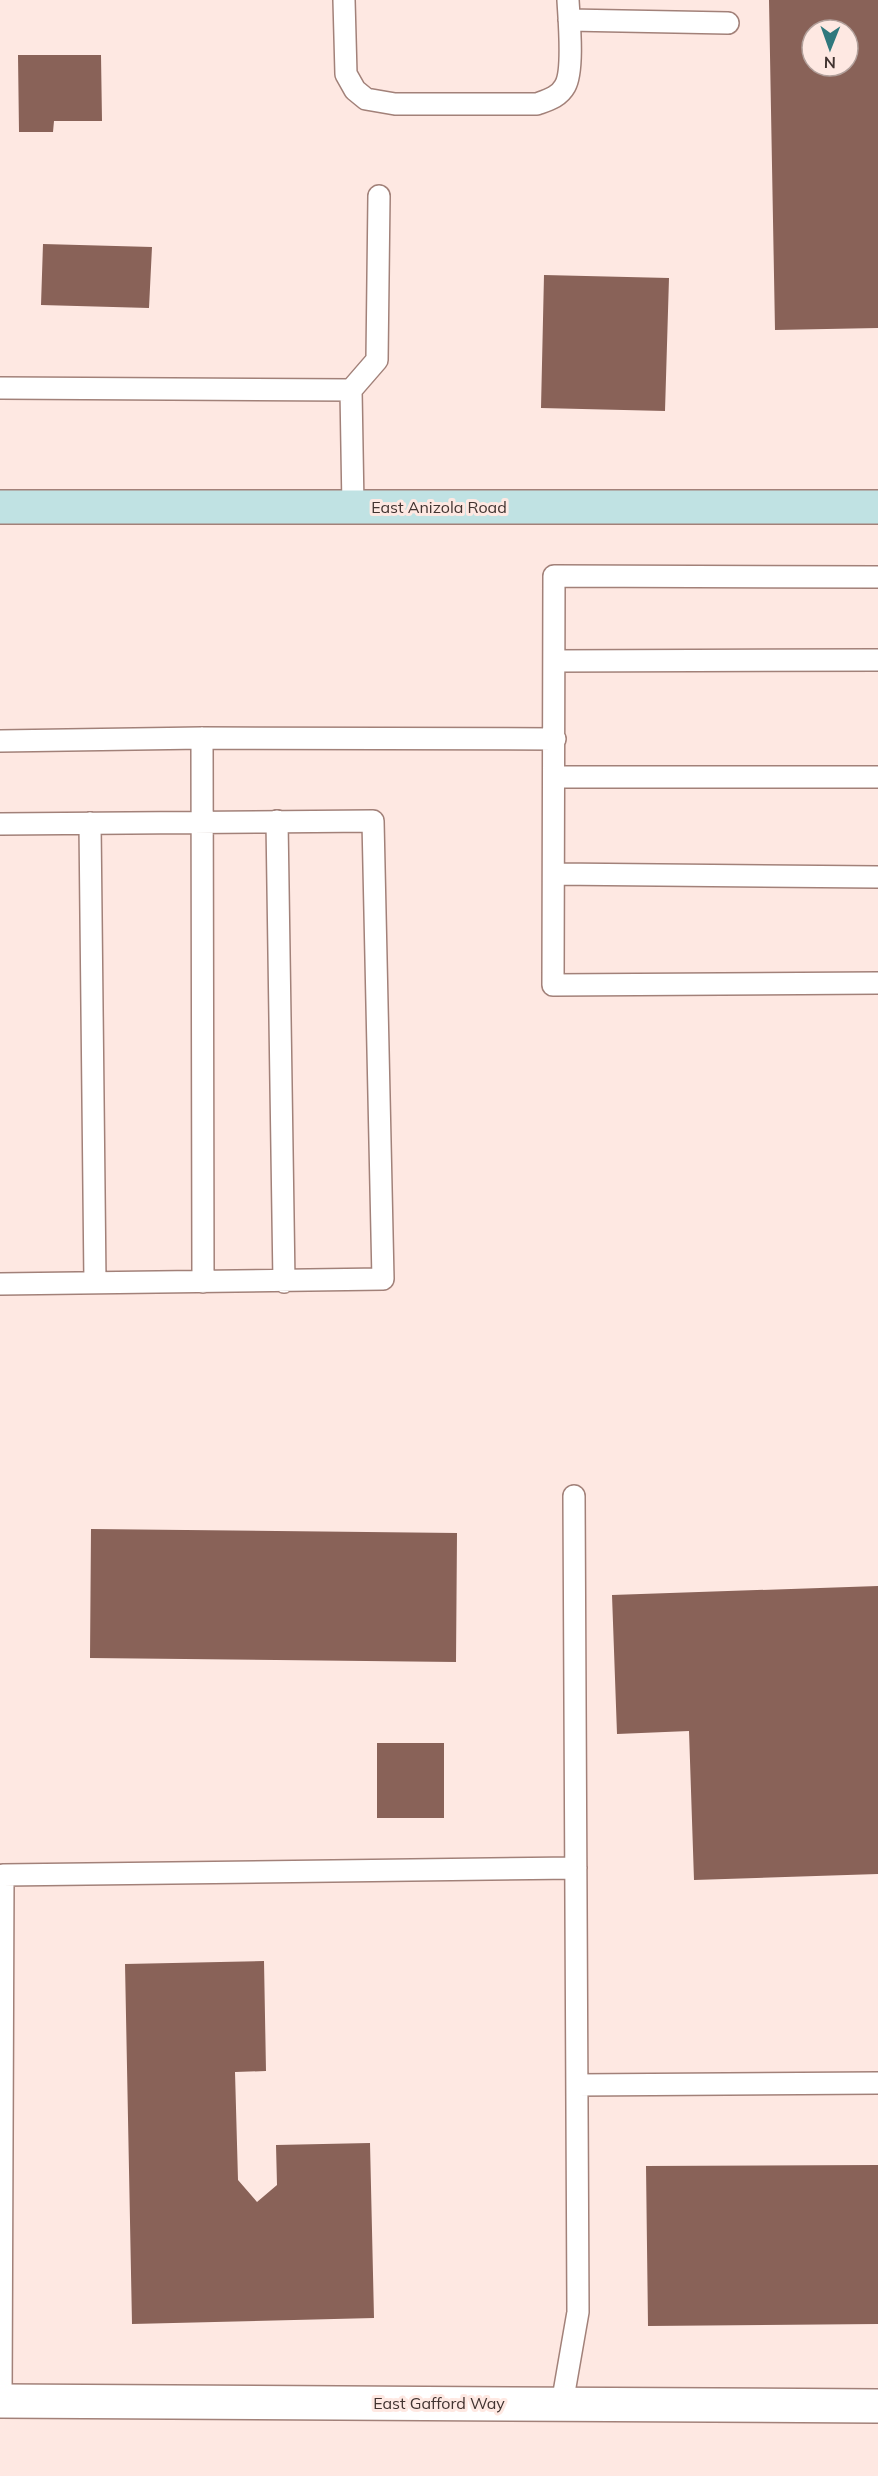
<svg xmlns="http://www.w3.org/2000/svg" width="878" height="2476" font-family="Mulish,sans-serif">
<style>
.building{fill:#896258;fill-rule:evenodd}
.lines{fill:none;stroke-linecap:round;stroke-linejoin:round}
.lane-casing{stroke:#a28179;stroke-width:24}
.street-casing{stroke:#a28179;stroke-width:36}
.secondary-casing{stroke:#a28179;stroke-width:36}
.lane{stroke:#fff;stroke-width:21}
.street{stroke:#fff;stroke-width:33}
.secondary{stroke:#c0e2e3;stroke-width:33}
.labels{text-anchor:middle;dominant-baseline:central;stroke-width:6;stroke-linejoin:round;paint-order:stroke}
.street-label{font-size:16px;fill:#413330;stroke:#fee8e2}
</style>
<rect width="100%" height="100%" fill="#fee8e2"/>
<path class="building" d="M769 0H878V328L775 330ZM812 30H848V66H812Z
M18 55H101L102 121H54L53 132H19Z
M43 244 152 247 149 308 41 305Z
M544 275 669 278 665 411 541 408Z
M91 1529 457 1533 456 1662 90 1658Z
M878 1586V1874L694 1880 689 1731 617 1734 612 1595Z
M377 1743H444V1818H377Z
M264 1961 266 2071 235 2072 238 2180 257 2202 277 2185 276 2145 370 2143 374 2318 132 2324 125 1964Z
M878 2165V2324L648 2326 646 2166Z"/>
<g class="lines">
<g class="lane-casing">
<path id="lane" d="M344 0 346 74 355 90 366 99 395 104H537C548 100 559 97 565 86 574 71 569 19 568 0
M569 20 728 23
M0 388 351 390 353 507
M351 390 377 360 379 196
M878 577 554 576 553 985 878 983
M554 661 878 660
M202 738 203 1282
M0 741 202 738 555 739
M555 777H878
M277 821 284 1282
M90 823 95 1283
M0 824 373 821 383 1279 0 1284
M554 874 878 877
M577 2085 878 2083
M1 2401 3 1875 576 1868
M562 2404 578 2312 574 1496"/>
</g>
<g class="street-casing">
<path id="street" d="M0 2401 878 2406"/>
</g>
<g class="secondary-casing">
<path id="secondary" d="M0 507H878"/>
</g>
<use href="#lane" class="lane"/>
<use href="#street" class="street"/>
<use href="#secondary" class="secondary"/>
</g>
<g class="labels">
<g class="street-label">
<text x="439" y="507">East Anizola Road</text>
<text x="439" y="2403">East Gafford Way</text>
</g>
</g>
<g transform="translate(830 48) rotate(181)"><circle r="28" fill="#fee8e2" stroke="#b2a09b" stroke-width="1.5"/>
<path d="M0-4.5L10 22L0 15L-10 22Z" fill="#2f787d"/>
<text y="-9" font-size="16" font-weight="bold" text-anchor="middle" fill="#413330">N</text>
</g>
</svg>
